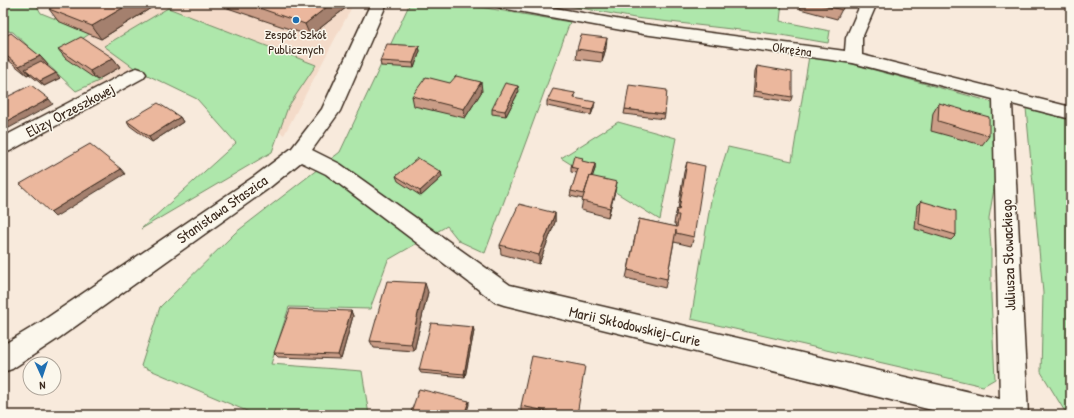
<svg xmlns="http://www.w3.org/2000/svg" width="1074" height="418" font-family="'Patrick Hand',sans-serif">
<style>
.built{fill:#f4dbc9}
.green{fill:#aee7ab;stroke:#748864}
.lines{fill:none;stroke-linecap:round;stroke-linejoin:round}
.street-casing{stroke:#3b2a1e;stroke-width:3}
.street{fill:#fbf7ec;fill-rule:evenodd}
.wall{fill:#ca9d87;stroke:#3b2a1e}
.shaded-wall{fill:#a4806e;stroke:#3b2a1e}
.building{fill:#ebb79d;stroke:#3b2a1e}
.poi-dot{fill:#1f6fb2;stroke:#fbf7ec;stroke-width:1.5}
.labels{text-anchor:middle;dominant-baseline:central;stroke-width:3;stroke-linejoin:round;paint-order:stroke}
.far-poi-label{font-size:13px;fill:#3b2a1e;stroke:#fbf7ec}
.far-street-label{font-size:13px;fill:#3b2a1e;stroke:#fbf7ec}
.street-label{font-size:15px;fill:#3b2a1e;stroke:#fbf7ec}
</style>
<rect width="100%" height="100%" fill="#f8eadc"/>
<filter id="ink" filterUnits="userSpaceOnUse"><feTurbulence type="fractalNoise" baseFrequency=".025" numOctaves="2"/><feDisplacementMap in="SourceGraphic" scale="8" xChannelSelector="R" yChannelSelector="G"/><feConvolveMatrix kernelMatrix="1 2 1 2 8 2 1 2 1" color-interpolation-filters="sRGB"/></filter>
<g filter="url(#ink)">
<path class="built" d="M79 3H354L284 135 165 50 93 91 25 35Z"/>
<path class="green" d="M3 3H35L41 13 91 33 67 49 101 80 76 91 13 32 3 30Z
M410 3H456L570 22 485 253 459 241 447 226 388 260 370 309 289 307 271 364 362 371 369 415H248L249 412 141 366 160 307 235 233 340 152Z
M554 3H782L780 21 830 31 828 43 775 34 635 18Z
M168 8 316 65 288 107 272 152 141 229 236 143 197 99 137 70 104 46Z
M809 56 845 62 996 103 999 159 989 218 991 248V297L995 379 983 386 691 319 711 200 728 147 792 161Z
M1026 108 1071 120V412L1064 410 1041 372 1043 293Z
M618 122 676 138 660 220 561 158Z"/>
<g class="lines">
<g class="street-casing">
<path id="street" d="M371 3H387L340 111 312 150 340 164 510 285 1000 399 993 99 853 63 643 34 502 8 496 6 494 3H528L643 24 845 51 846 38 861 3H877L862 38V55L1071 107V119L1012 104 1028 415H952L504 305 495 302 326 174 301 162 269 188 59 338 12 369 3 372V345L41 322 255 176 292 148 322 109Z
M137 68 143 70 146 74 143 78 10 151 3 153V137L131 70Z"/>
</g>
<use href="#street" class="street"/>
</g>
<path class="wall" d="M159 3 101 39 58 21 49 9Z
M213 3H352L310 36Z
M802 3H845L837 19 800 9Z
M3 37 40 56 48 65 47 66 56 73 60 78 44 86 29 74 27 75 3 56Z
M419 46 420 51 414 68 381 66 380 61Z
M606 48 602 62 576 59 577 49Z
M58 49 113 58 120 67 97 80 65 58Z
M757 66 792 97 790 102 753 96 755 71Z
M482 91 465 118 414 106 412 96Z
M519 91 506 116 492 114V109Z
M575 93V98L594 107 591 115 547 106V101Z
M939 103 989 136 982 145 931 131 933 113Z
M625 109 665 114 664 119 624 114Z
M180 117 183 122 152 142 130 126 127 121Z
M583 162 595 164V169L592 177 615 191 608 217 581 210 583 199 570 196 571 191 577 173 571 172V167Z
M687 162 694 237 691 246 674 242 667 279 665 288 626 278 639 219 675 227 676 224H674L675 218 677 209H678L684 172Z
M441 172 442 177 421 196 398 181 396 176Z
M921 201 956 235 951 240 915 229 917 205Z
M555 213V222L539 264 501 254 500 245Z
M428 292 414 351 374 348 370 341Z
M351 311 353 316 341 359 278 357 274 353Z
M473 327 474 331 465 377 421 373 419 370Z
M521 406 577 415H533L521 413Z"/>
<path class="shaded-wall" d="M131 3H159L101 39 92 26Z
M332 3H352L310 36 305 24Z
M607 38 606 48 602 62 603 53Z
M419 46 420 51 414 68 413 63Z
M40 56 48 65 30 74 25 69 29 74 27 75 19 66Z
M113 58 120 67 97 80 90 71Z
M56 73 60 78 44 86 40 81Z
M481 82 482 91 465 118 464 109Z
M518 86 519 91 506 116 505 111Z
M49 99 53 104 9 128 4 123Z
M595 102 594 107 591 115 592 110Z
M180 117 183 122 152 142 149 137Z
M595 164V169L585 199V194Z
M121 169 125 174 55 217 50 212Z
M441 172 442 177 421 196 420 191Z
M617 182 615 191 608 217 610 208Z
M555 213V222L539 264V255Z
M425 283 428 292 414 351 411 344Z
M351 311 353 316 341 359 338 355Z
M473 327 474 331 465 377 464 374Z
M469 401V405L466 415H464Z"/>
<path class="building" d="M59 3H131L92 26 49 9Z
M245 3H332L305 24Z
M815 3H845L842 10Z
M11 33 40 56 19 66 3 53V37Z
M581 35 607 38 603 53 577 49Z
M81 37 113 58 90 71 58 49Z
M387 44 419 46 413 63 380 61Z
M41 61 56 73 40 81 25 69Z
M757 66 792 72V97L755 91Z
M456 76 481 82 464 109 412 96 426 77 450 83Z
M505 83 518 86 505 111 492 109Z
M31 85 49 99 4 123 3 122V99Z
M629 85 667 90 665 114 625 109Z
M553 89 575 93 574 98 595 102 592 110 547 101Z
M158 103 180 117 149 137 127 121Z
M939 103 989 117V136L938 121Z
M90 144 121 169 50 212 20 184Z
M574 156 583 158 582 161 595 164 591 177 590 176 584 194 571 191 578 169 571 167Z
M418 158 441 172 420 191 396 176Z
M687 162 705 166 694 237 676 233V230L667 279 628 270 639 219 677 227 679 215H676L677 209 679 210Z
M590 176 617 182 610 208 582 201Z
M921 201 956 211V235L919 224Z
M519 204 555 213 539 255 500 245Z
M387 281 425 283 411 344 370 341Z
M290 309 351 311 338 355 274 353Z
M431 323 473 327 464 374 419 370Z
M532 356 585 366 577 415H566L521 406Z
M419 389 469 401 464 415H410Z"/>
</g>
<circle class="poi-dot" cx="296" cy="20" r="4"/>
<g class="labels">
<g class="far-poi-label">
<text x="296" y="34">Zespół Szkół<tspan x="296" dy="15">Publicznych</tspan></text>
</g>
<g class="far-street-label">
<text transform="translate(792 49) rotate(8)">Okrężna</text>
</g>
<g class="street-label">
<text transform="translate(70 110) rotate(-28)">Elizy Orzeszkowej</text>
<text transform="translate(222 209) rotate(-35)">Stanisława Staszica</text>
<text transform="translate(1008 255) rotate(-92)">Juliusza Słowackiego</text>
<text transform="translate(635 326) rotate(13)">Marii Skłodowskiej-Curie</text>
</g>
</g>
<rect width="1074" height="418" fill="none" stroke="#fbf7ec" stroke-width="16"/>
<rect x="8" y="8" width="1058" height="402" fill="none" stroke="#3b2a1e" stroke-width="1.5" filter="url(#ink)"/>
<g transform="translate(42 376) rotate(177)"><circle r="19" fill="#fbf7ec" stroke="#aea59a"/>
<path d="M0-3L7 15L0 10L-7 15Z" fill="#1f6fb2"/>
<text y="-6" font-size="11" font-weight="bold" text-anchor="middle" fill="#3b2a1e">N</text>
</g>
</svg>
